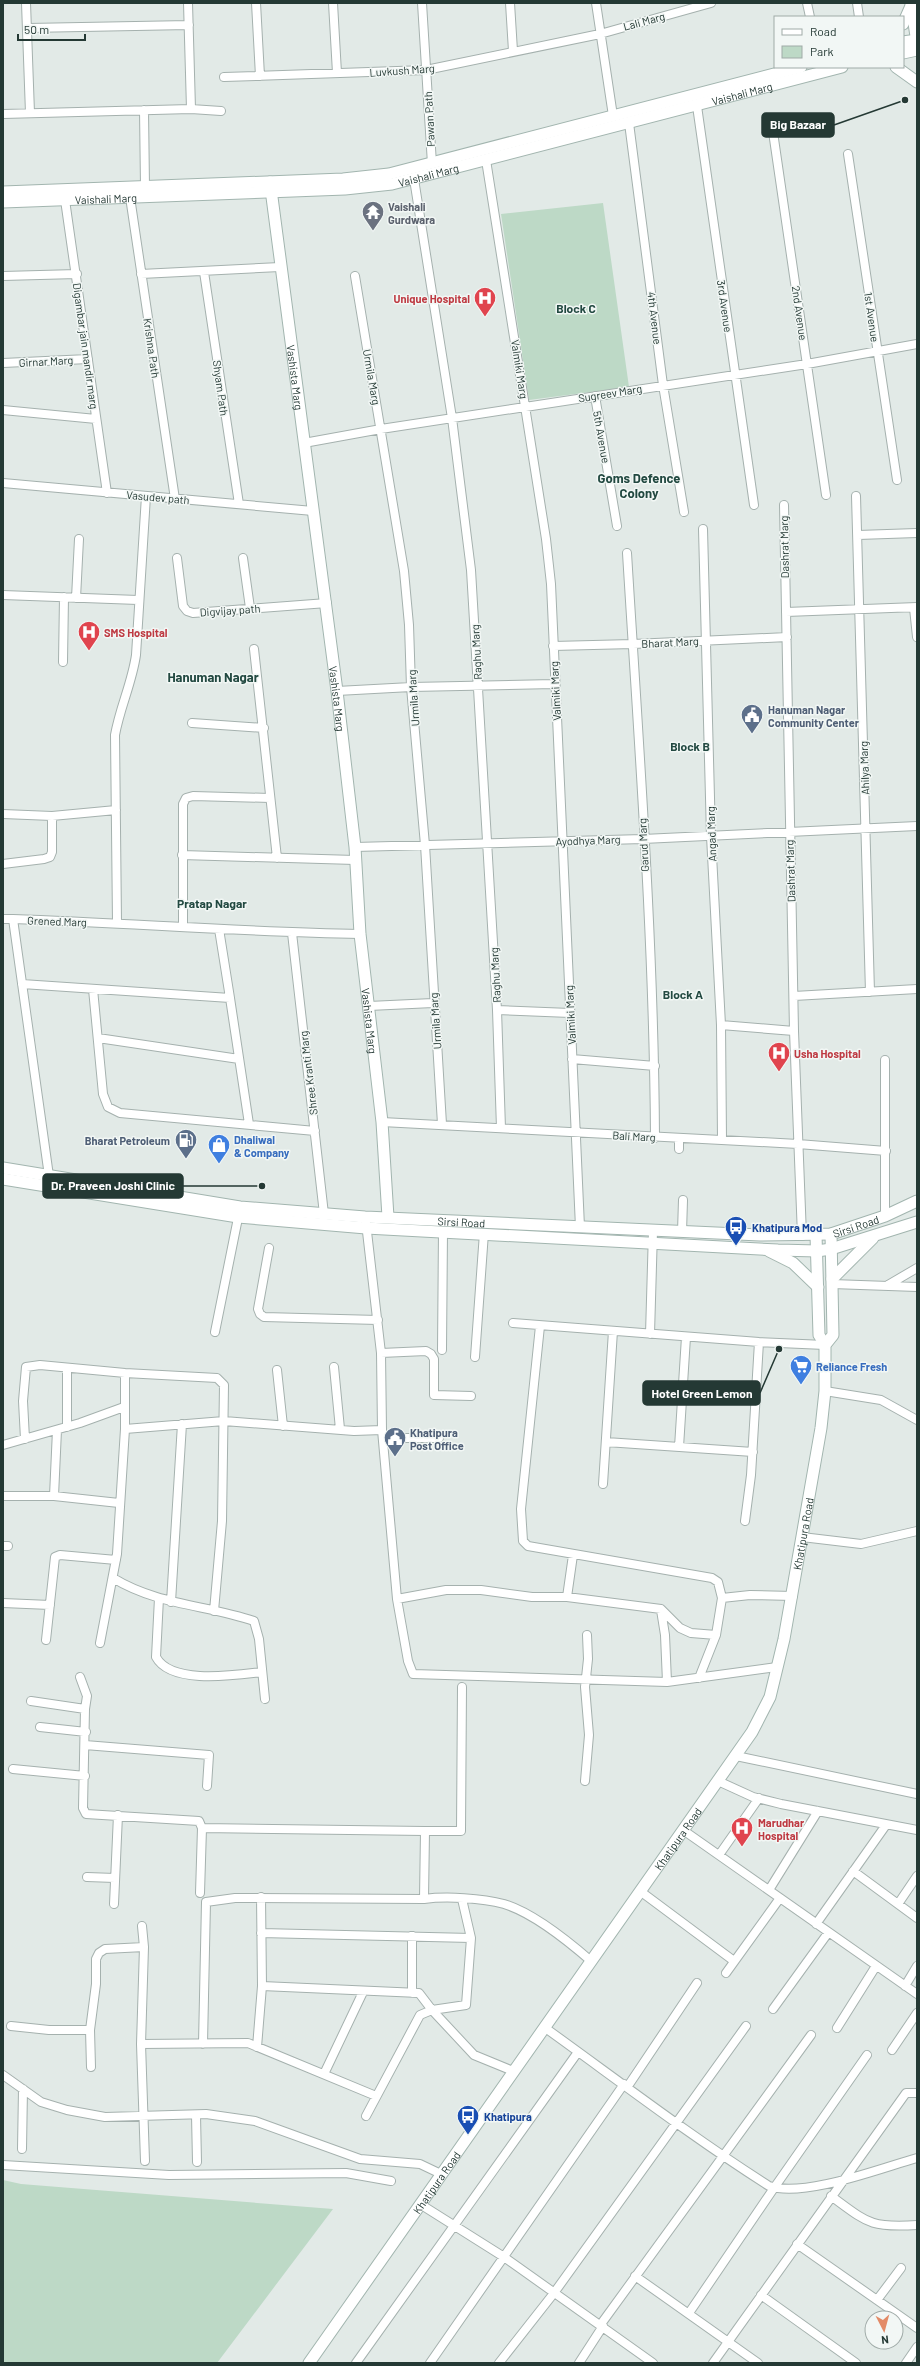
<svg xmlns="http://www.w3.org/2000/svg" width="920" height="2366" font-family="Barlow,sans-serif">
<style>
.green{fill:#bdd9c6}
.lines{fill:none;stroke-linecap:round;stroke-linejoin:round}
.street-casing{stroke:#a5b1ae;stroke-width:10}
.secondary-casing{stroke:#a2b5af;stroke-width:13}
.street{stroke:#fff;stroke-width:8}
.secondary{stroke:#fff;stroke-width:11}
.labels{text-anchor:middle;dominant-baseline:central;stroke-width:3;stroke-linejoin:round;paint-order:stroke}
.street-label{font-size:11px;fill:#243934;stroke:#f2f7f5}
.worship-label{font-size:11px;font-weight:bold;fill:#5b616d;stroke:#f2f7f5;text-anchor:start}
.health-label{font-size:11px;font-weight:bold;fill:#be3a42;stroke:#f2f7f5;text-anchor:start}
.service-label{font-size:11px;font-weight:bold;fill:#4e5e75;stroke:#f2f7f5;text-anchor:start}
.shop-label{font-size:11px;font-weight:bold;fill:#366cbe;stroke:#f2f7f5;text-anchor:start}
.transit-label{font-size:11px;font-weight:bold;fill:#164399;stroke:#f2f7f5;text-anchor:start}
.neighbourhood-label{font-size:12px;font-weight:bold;fill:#224941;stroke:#f2f7f5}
.quarter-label{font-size:13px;font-weight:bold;fill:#224941;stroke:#f2f7f5}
.leader{fill:none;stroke:#243934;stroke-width:1.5}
.callout-dot{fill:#243934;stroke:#f2f7f5;stroke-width:1.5}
.callout{fill:#243934;stroke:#243934;stroke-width:1.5}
.callout-label{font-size:12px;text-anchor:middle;font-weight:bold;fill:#fff}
</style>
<rect width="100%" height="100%" fill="#e2eae7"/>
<path class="green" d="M603 203 629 387 529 400 501 214Z
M3 2180 21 2184 333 2209 217 2363H3Z"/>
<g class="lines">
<g class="street-casing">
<path id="street" d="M26 3 30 113
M256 3 260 76
M333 3 337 73
M422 3 432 164
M510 3 513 51
M596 3 613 116
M807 3 810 17
M857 3 859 17
M28 28 189 25
M224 77 426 70 600 34 711 3
M697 106 754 505
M191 109 221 111
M144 110 145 187
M3 114 191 109 188 3
M629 123 663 385 684 512
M773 132 826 495
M848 154 897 480
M486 160 546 539 551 584 580 1227
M414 179 452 418 471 570 497 1010 501 1128
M130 197 175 499
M65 200 107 493
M204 272 239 504
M141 274 280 267
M3 276 77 274
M355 276 404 571 409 625 411 687 425 845 442 1124
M3 363 88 359
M595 396 617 526
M3 410 96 419
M304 443 381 429 807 364 917 344
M3 483 313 511
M856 496 870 992
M784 505 794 1031 802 1236
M703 529 711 836 721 1025 722 1140
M858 535 917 533
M627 553C639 748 654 943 655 1138
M177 558 183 606 187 611 193 613 327 603
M243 558 250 608
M3 595 138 600
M76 598 79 539
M914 608 917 637
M786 612 917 607
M553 646 633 644 787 637
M254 649 277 858
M63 662 64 597
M337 691 411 687 554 684
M192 723 264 728
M3 814 52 816 116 810
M355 847 643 839 917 826
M182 855 355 860
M3 864 44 859 50 857 52 852V816
M3 919H13
M117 922 115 735C120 707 132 683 136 655L146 496
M183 927V804L186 798 193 796 270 798
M219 929 230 998
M292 933 324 1214
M22 984 230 998 249 1124
M93 989 103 1094 108 1107 120 1113 315 1131
M794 996 917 989
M369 1006 433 1003
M497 1010 570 1013
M721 1025 794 1031
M98 1038 239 1059
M572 1059 655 1066
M885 1060V1216
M382 1122 798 1144 886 1151
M679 1139V1149
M49 1176 13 919C129 923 244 932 360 934
M366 1223 381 1353 382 1430 397 1599 408 1661 413 1674 667 1682 777 1667
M682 1232 683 1200
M269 1248 258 1309 260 1314 264 1317 378 1320
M832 1284 917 1287
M888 1285 917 1268
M513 1323 759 1342 825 1345
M540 1326 521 1509 523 1541 528 1546 712 1578 718 1582 722 1598 750 1595 793 1596
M215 1332 239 1213
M650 1334 653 1231
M442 1350 443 1231
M381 1353 426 1351 431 1354 434 1359V1395L471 1396
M475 1357 484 1233
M334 1367 340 1429
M67 1368V1427
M277 1370 283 1426
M825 1391 881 1400 917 1420
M125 1429 224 1421 354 1431 382 1430
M383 1438H439
M25 1439 23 1401 26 1367 40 1365 125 1373 217 1378 224 1385 222 1521 214 1611
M606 1442 753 1452
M3 1445 80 1423 124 1407
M679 1447 686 1337
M603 1484 613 1331
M3 1496H54L119 1503
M54 1496 57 1430
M745 1521 751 1475 759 1342
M802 1537 861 1544 917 1531
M3 1546H8
M113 1578C157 1605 207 1605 254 1621L259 1639 265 1699
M567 1597 573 1555
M159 1598 156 1657C171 1685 235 1675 262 1672
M397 1599 446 1590H481L532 1597H567L661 1609 680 1628 691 1633 716 1635
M171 1602 182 1424
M3 1603 50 1605
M661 1610 665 1635 667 1682
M46 1640 55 1557 60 1555 116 1560
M100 1643 117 1554 125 1429V1373
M80 1677 87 1696 85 1709
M699 1678 716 1635 722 1598
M31 1701 85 1709 83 1808 86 1814 199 1821 202 1828 425 1831 424 1899
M40 1727 86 1732
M85 1745 209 1755 207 1786
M736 1756 917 1794
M13 1769 85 1776
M585 1781 589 1735 585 1687 588 1659 587 1635
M718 1781 753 1797 781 1804 917 1830
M683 1830 917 1994
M425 1831H461L462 1687
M719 1855 759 1798
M853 1871 917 1918
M87 1877 115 1878
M769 1890 818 1811
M640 1891 734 1961
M200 1893 202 1828
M114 1904 118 1815
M898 1904 917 1876
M816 1924 886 1825
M142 1926 144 1947
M261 1933 471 1938
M726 1973 780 1898
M262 1986 419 1993 432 2010 474 2055 513 2071
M905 1986 917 1966
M412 1993V1936
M773 2009 828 1933
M11 2026 49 2030H90
M544 2027C619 2081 692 2137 769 2186 804 2198 881 2168 917 2158
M837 2028 876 1966
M141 2044 248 2043 376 2096
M203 2044 206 1902 235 1898 424 1899C446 1896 482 1898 504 1904 534 1913 568 1941 591 1961
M257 2047 262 1986 261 1897
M892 2050 917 2013
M91 2067 90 2030 96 1984V1959L99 1953 105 1949 144 1947 141 2044 145 2161
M324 2074 363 1992
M3 2075 41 2102 67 2110 105 2117 206 2114 255 2121 360 2159 420 2164 441 2174
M628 2086 697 1983
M196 2115 197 2162
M366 2116 420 2015 432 2010 466 2005 471 1938 462 1899
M22 2149 23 2089
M3 2165 169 2175 346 2173 391 2181
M831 2196C868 2223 870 2228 917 2225
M420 2204 504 2257 653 2363
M797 2244 917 2328
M635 2276 758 2363
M761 2295 856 2363
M877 2300 901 2268
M689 2313 774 2188 867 2055
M601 2324 811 2035
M356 2363 578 2052
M430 2363 624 2084
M499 2363 554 2293 746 2026
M579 2363 603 2326
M713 2363 906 2093H917
M906 2363 917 2347"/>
</g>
<g class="secondary-casing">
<g id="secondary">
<path d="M911 3 917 43"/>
<path d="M903 24 911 6"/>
<path d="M903 42 917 40"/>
<path d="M903 53 917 50"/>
<path d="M896 67 917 82"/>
<path id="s1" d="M270 182 337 691 355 847 360 934 382 1122 388 1217"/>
<path d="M3 192 343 179 389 174 801 67"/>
<path id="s2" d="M3 202 345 189 392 184 842 67"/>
<path id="s3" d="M3 1168 240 1207 365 1217 760 1235 831 1234 885 1216 917 1201"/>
<path d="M3 1179 238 1217 366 1228 778 1250 817 1251 831 1249 917 1222"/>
<path d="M816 1235 819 1335 825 1345"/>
<path d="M769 1251 793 1263 818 1287"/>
<path d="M832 1279 873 1238"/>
<path id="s4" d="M309 2363 752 1732 770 1697 784 1639 821 1428 825 1391V1345L833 1335 831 1234"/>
</g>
</g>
<use href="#street" class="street"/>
<use href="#secondary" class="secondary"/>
</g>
<defs>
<g id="temple-pin" transform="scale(1.15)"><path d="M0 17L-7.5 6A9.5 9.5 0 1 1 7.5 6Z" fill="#6b7280" stroke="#f2f7f5"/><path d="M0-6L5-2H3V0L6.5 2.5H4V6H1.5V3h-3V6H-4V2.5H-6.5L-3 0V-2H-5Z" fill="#fff"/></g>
<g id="hospital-pin" transform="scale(1.15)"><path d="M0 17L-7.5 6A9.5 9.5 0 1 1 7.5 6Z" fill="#e0444e" stroke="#f2f7f5"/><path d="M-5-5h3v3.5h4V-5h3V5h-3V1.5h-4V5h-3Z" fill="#fff"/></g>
<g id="civic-pin" transform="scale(1.15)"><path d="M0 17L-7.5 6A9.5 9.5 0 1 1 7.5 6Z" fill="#5c6f8a" stroke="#f2f7f5"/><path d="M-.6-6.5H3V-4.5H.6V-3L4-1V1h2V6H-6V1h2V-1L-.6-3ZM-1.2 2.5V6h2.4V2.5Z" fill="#fff"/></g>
<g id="fuel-pin" transform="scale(1.15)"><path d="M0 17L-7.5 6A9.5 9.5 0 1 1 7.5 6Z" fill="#5c6f8a" stroke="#f2f7f5"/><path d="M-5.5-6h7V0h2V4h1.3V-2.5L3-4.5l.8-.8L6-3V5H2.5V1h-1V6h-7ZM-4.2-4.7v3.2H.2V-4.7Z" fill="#fff"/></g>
<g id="shop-pin" transform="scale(1.15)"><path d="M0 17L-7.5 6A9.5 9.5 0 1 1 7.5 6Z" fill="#3f7fe0" stroke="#f2f7f5"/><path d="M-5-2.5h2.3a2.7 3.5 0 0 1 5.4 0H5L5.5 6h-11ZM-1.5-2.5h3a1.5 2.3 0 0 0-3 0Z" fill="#fff"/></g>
<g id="bus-pin" transform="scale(1.15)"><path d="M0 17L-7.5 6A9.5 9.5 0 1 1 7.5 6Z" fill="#1a4fb4" stroke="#f2f7f5"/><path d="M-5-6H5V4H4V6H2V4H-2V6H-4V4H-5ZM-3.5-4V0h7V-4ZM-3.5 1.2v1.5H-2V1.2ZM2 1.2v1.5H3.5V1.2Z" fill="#fff"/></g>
<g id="supermarket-pin" transform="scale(1.15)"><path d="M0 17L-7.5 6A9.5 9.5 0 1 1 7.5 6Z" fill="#3f7fe0" stroke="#f2f7f5"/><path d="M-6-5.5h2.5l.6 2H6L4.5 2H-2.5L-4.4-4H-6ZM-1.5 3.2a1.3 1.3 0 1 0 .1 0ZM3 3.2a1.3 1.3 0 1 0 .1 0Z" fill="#fff"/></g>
</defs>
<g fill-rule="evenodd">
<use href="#temple-pin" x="373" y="212"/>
<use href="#hospital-pin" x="485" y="298"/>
<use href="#hospital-pin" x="89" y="632"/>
<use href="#civic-pin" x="752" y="715"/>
<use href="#hospital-pin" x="779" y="1053"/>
<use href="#fuel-pin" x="186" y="1140"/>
<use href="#shop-pin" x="219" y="1145"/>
<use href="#bus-pin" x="736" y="1227"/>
<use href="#supermarket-pin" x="801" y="1366"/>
<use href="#civic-pin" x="395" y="1438"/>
<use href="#hospital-pin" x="742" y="1828"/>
<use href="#bus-pin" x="468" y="2116"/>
</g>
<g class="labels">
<g class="street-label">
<text transform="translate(644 21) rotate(-15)">Lali Marg</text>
<text transform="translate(402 70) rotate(-4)">Luvkush Marg</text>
<text stroke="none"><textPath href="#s2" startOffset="751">Vaishali Marg</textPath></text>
<text transform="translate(429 119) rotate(-93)">Pawan Path</text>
<text stroke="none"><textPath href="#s2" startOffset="427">Vaishali Marg</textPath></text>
<text stroke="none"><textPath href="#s2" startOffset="103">Vaishali Marg</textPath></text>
<text transform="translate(725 306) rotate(82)">3rd Avenue</text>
<text transform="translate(800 313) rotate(82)">2nd Avenue</text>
<text transform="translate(872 317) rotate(82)">1st Avenue</text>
<text transform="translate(655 318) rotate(83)">4th Avenue</text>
<text transform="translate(86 346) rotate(82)">Digambar jain mandir marg</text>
<text transform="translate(152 348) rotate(82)">Krishna Path</text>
<text transform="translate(46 361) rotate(-3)">Girnar Marg</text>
<text transform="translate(520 369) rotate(81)">Valmiki Marg</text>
<text stroke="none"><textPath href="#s1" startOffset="197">Vashista Marg</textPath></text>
<text transform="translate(372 377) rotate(80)">Urmila Marg</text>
<text transform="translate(221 388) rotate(82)">Shyam Path</text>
<text transform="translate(610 393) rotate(-9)">Sugreev Marg</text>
<text transform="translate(602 437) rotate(80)">5th Avenue</text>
<text transform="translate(158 497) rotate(5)">Vasudev path</text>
<text transform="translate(784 547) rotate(-91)">Dashrat Marg</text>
<text transform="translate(230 610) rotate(-4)">Digvijay path</text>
<text transform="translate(670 642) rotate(-3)">Bharat Marg</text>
<text transform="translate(476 652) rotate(-93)">Raghu Marg</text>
<text transform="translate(555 691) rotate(-93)">Valmiki Marg</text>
<text stroke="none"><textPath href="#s1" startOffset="521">Vashista Marg</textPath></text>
<text transform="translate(413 698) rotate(-94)">Urmila Marg</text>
<text transform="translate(864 768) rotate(-92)">Ahilya Marg</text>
<text transform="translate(711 834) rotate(-92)">Angad Marg</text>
<text transform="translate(588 840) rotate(-2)">Ayodhya Marg</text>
<text transform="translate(643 845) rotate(-93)">Garud Marg</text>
<text transform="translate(790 871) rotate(-92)">Dashrat Marg</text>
<text transform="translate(57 921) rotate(2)">Grened Marg</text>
<text transform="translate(495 975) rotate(-93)">Raghu Marg</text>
<text transform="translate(570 1015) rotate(-93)">Valmiki Marg</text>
<text stroke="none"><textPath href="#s1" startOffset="845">Vashista Marg</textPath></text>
<text transform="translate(435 1021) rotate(-94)">Urmila Marg</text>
<text transform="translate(308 1073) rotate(-97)">Shree Kranti Marg</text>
<text transform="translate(634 1136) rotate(3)">Bali Marg</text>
<text stroke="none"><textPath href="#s3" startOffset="462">Sirsi Road</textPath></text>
<text stroke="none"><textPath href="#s3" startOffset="858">Sirsi Road</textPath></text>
<text stroke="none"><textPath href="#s4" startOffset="977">Khatipura Road</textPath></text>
<text stroke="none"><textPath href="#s4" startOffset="641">Khatipura Road</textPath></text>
<text stroke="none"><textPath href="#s4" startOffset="221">Khatipura Road</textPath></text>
</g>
<g class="worship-label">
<text x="388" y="206">Vaishali<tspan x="388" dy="13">Gurdwara</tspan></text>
</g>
<g class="health-label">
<text x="470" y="298" text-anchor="end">Unique Hospital</text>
<text x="104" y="632">SMS Hospital</text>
<text x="794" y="1053">Usha Hospital</text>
<text x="758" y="1822">Marudhar<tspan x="758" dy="13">Hospital</tspan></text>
</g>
<g class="service-label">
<text x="768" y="709">Hanuman Nagar<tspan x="768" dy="13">Community Center</tspan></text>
<text x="170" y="1140" text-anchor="end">Bharat Petroleum</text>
<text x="410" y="1432">Khatipura<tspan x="410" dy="13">Post Office</tspan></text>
</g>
<g class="shop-label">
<text x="234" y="1139">Dhaliwal<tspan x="234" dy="13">&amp; Company</tspan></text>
<text x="816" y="1366">Reliance Fresh</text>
</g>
<g class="transit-label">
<text x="752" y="1227">Khatipura Mod</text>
<text x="484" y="2116">Khatipura</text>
</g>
<g class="neighbourhood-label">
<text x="576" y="308">Block C</text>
<text x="690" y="746">Block B</text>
<text x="212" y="903">Pratap Nagar</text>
<text x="683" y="994">Block A</text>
</g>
<g class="quarter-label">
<text x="639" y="478">Goms Defence<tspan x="639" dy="15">Colony</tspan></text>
<text x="213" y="677">Hanuman Nagar</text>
</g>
</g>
<path class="leader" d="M905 100L834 125M262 1186L183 1186M779 1349L760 1393"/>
<g class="callout-dot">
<circle cx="905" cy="100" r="4"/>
<circle cx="262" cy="1186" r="4"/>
<circle cx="779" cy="1349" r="4"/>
</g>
<g class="callout">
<rect x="762" y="113" width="72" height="24" rx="4"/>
<rect x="43" y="1174" width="140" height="24" rx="4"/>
<rect x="643" y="1381" width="117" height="24" rx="4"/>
</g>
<g class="callout-label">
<text x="798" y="129">Big Bazaar</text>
<text x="113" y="1190">Dr. Praveen Joshi Clinic</text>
<text x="702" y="1398">Hotel Green Lemon</text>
</g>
<rect width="920" height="2366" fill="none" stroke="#243934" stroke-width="8"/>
<rect x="774" y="16" width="130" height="52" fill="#f2f7f5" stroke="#a0aba8"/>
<rect x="782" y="29" width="20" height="6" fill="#ffffff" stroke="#a0aba8"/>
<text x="810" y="36" font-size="12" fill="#243934">Road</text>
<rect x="782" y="46" width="20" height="12" fill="#bdd9c6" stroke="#a0aba8"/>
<text x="810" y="56" font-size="12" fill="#243934">Park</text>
<g transform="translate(884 2330) rotate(174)"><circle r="19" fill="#f2f7f5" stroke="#a0aba8"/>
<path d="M0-3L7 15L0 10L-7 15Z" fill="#e38b67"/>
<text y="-6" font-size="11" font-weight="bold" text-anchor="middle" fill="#243934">N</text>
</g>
<path d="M18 34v6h67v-6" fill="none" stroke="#243934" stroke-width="2"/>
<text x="24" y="34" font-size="12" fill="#243934" stroke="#f2f7f5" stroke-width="3" paint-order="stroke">50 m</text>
</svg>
